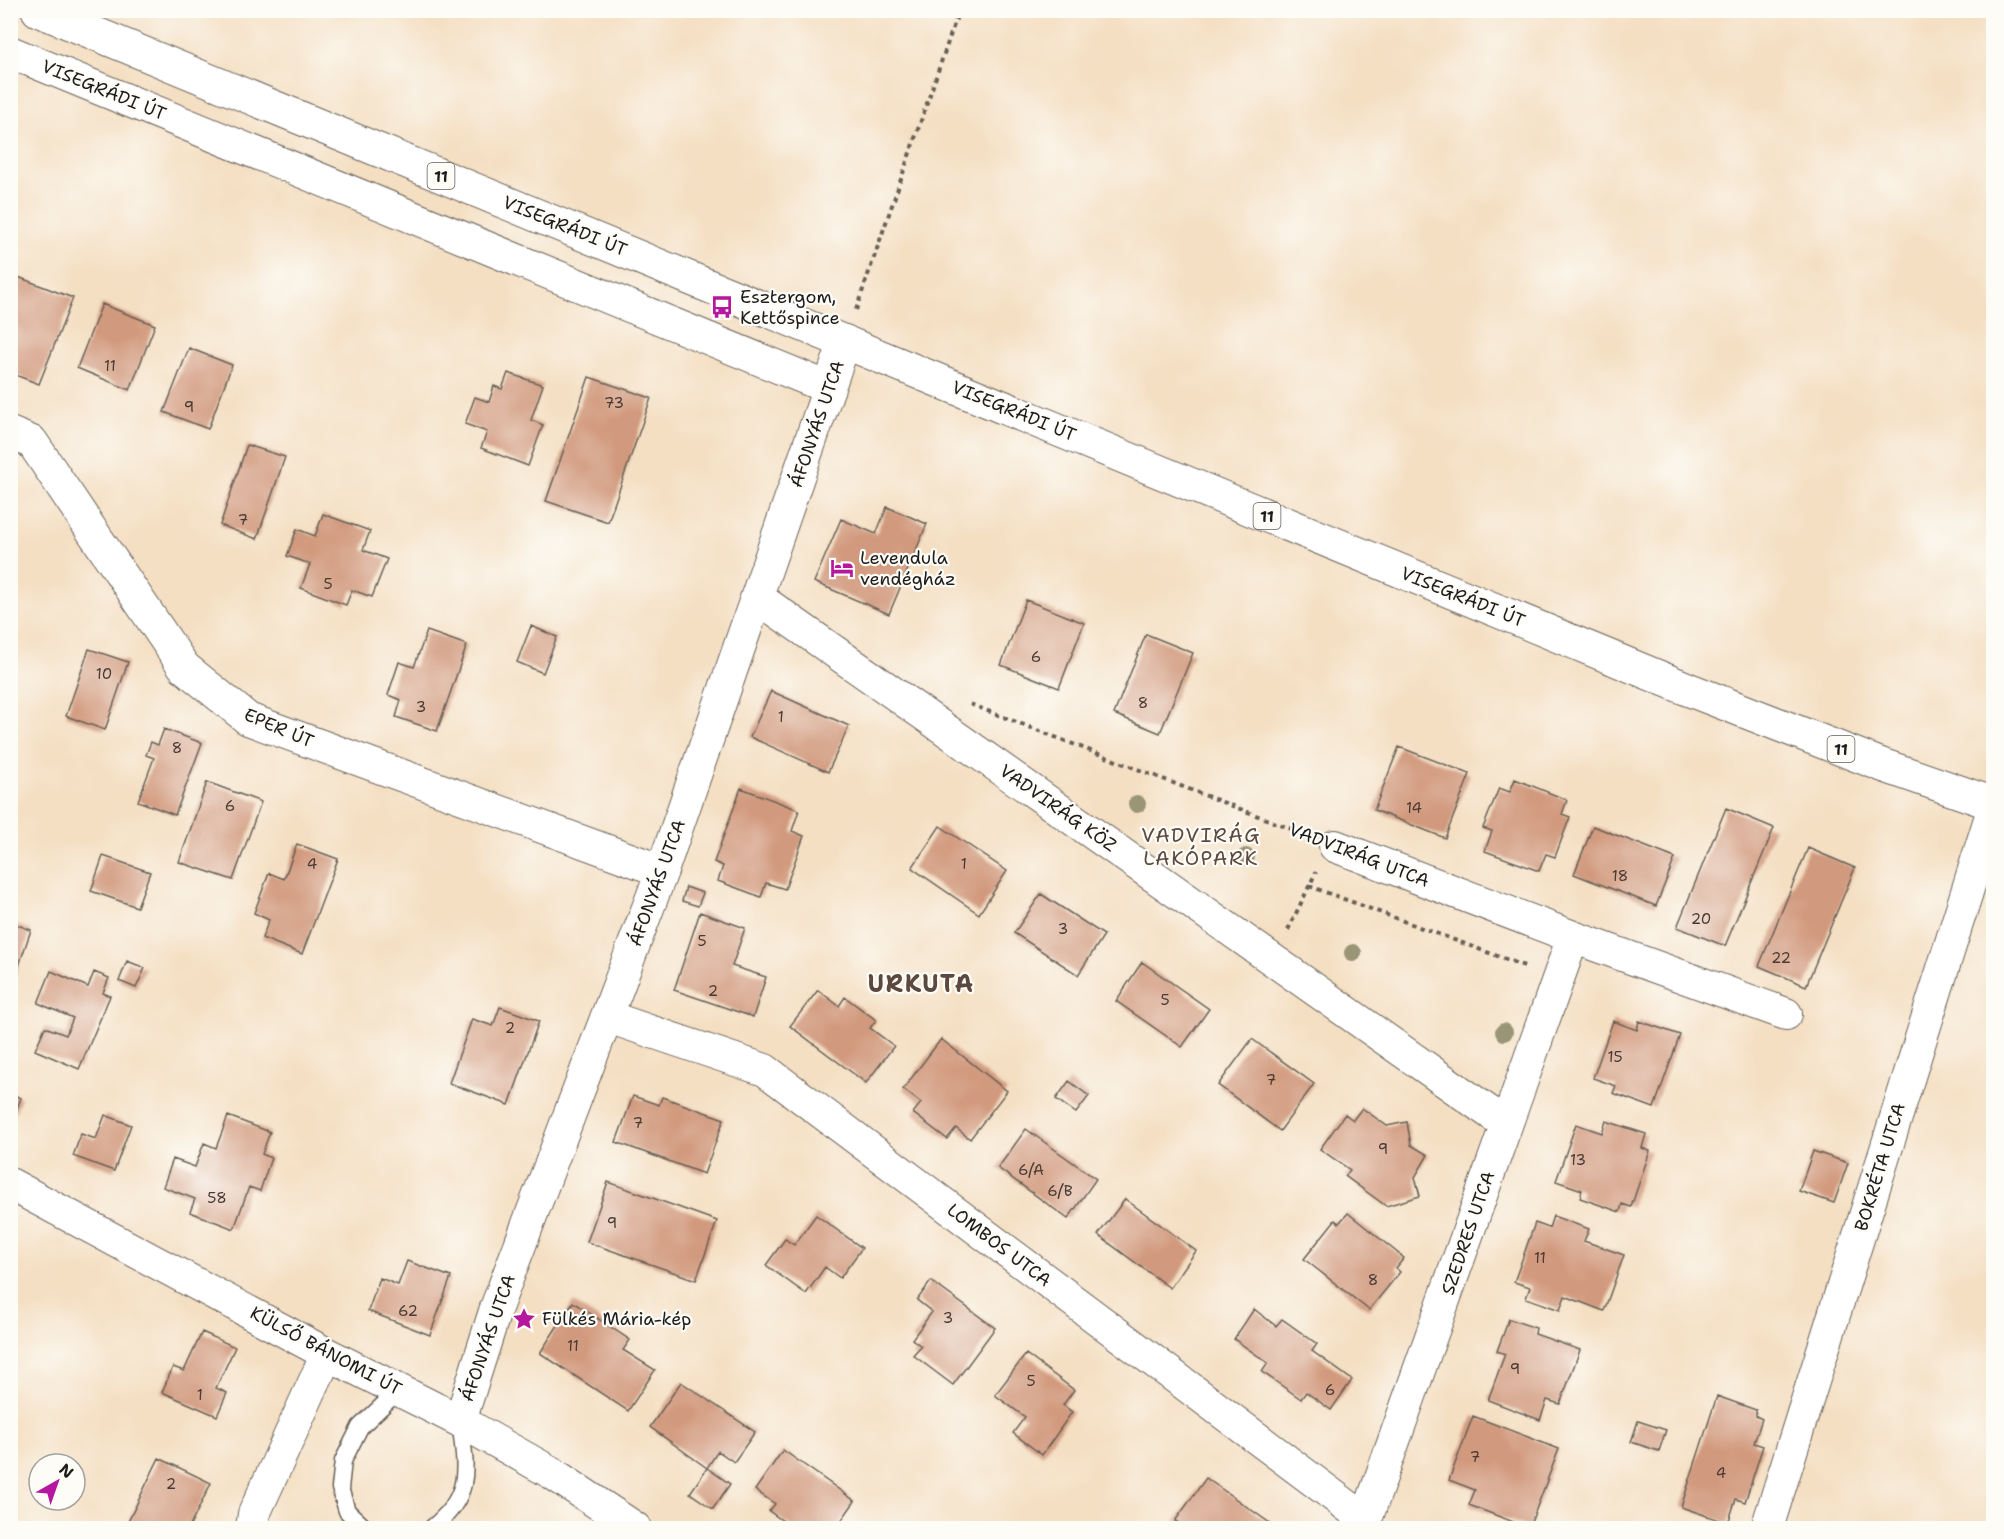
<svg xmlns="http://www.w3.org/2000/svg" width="2004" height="1539" font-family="'Shantell Sans',sans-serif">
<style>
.building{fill:#d1997d}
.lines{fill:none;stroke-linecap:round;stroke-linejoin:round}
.lane-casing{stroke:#686056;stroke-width:19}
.street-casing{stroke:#686056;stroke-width:34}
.primary-casing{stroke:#686056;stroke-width:35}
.path{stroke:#686056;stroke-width:4;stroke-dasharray:4.5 4.5;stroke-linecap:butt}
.lane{stroke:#fff;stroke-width:16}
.street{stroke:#fff;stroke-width:32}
.primary{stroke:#fff;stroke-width:33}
.tree{fill:#9a9577}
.labels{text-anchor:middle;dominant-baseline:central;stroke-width:4.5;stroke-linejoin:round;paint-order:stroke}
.number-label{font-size:15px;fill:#493b34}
.shield{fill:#fdfcf7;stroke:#605f5e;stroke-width:1.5}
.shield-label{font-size:16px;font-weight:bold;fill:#1c1c1c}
.street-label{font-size:18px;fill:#1c1c1c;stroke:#fdfcf7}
.poi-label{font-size:18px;fill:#1c1c1c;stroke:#fdfcf7;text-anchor:start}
.neighbourhood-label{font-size:20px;letter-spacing:1.5px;fill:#5b483e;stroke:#fdfcf7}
.district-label{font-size:24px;font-weight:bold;letter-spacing:1.5px;fill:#5b483e;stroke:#fdfcf7}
</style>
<rect width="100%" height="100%" fill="#fdfcf7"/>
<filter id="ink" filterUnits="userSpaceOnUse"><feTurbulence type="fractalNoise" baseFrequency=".0167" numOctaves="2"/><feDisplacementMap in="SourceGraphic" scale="12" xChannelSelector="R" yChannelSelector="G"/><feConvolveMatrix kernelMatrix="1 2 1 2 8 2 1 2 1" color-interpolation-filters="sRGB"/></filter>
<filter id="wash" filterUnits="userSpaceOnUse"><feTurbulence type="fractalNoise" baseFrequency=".008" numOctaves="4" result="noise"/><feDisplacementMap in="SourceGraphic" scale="24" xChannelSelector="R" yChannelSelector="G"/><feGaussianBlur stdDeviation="1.35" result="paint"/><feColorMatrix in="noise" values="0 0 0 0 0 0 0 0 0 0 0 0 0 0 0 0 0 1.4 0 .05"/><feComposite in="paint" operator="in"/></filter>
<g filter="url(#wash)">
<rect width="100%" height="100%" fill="#f4dfc3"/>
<g id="blocks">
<path class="building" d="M18 277 73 298 39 384 10 373V295Z
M102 304 155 325 130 390 77 368Z
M189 348 232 365 208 429 164 412Z
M508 373 543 385 531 420 543 425 528 466 481 448 487 432 465 424 475 397 489 402 494 386 502 389Z
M589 377 651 398 608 522 546 501Z
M247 445 285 457 257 539 220 525Z
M887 507 927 524 889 614 814 582 841 519 876 534Z
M323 514 370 531 363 550 387 559 372 597 352 590 346 605 301 588 310 564 287 556 297 529 315 536Z
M1026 600 1084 623 1059 688 1001 665Z
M531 626 557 637 543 673 517 662Z
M427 631 467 645 437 731 396 717 401 700 388 695 399 662 414 667Z
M1146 634 1193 653 1160 733 1114 714Z
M89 649 128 662 105 730 66 716Z
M771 691 849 726 828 772 750 737Z
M164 729 202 743 175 815 138 801 154 758 146 755 151 742 158 745Z
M1399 747 1470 774 1445 838 1374 810Z
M1515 779 1567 800 1562 814 1570 817 1555 857 1546 854 1539 871 1485 851 1492 831 1483 828 1499 788 1510 792Z
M207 782 261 802 233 880 179 862Z
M741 788 799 810 792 831 804 836 785 889 766 883 761 897 718 881 723 866 714 862Z
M1726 808 1774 828 1725 946 1677 927Z
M940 826 1007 871 979 914 912 868Z
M1593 826 1675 858 1656 906 1574 874Z
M297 844 338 859 302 954 262 938 269 920 254 913 269 873 284 879Z
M1808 848 1855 868 1806 986 1759 966Z
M103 856 150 872 137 907 91 891Z
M686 887 703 893 698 906 682 901Z
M1041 894 1104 935 1078 975 1014 933Z
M700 912 745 928 732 966 766 977 753 1017 674 990Z
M10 922 31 930 13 983 10 982Z
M127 961 145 968 136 988 119 981Z
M1142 962 1209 1009 1182 1047 1116 1001Z
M51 971 88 987 94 972 109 978 103 993 110 996 79 1069 35 1050 45 1027 66 1035 73 1018 38 1003Z
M818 990 839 1006 845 997 876 1020 870 1028 894 1046 866 1083 790 1026Z
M500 1007 539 1021 509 1105 449 1083 472 1019 493 1026Z
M1613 1021 1637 1030 1639 1021 1680 1035 1654 1108 1613 1093 1616 1086 1593 1078Z
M941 1039 1007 1091 970 1139 956 1128 947 1139 913 1113 921 1103 903 1089Z
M1252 1039 1314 1084 1280 1131 1218 1085Z
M1069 1081 1089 1096 1076 1113 1056 1099Z
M10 1093 21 1098 11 1124H10Z
M633 1096 659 1105 662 1097 724 1119 704 1174 616 1142Z
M1362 1108 1387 1126 1407 1122 1411 1145 1428 1155 1415 1177 1420 1196 1386 1206 1345 1176 1350 1170 1320 1149 1345 1114 1353 1120Z
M105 1115 131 1125 114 1171 73 1156 81 1134 96 1139Z
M228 1116 270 1132 262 1154 271 1158 260 1191 249 1187 234 1229 190 1212 195 1199 163 1187 173 1159 195 1167 204 1143 216 1148Z
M1606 1121 1646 1134 1642 1148 1650 1151 1631 1207 1622 1204 1620 1212 1580 1198 1582 1190 1556 1181 1576 1124 1602 1133Z
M1026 1129 1096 1179 1068 1219 998 1168Z
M1813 1151 1848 1163 1834 1203 1799 1191Z
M608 1182 717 1221 696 1280 587 1242Z
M1125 1199 1196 1251 1170 1288 1098 1235Z
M1348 1213 1404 1258 1396 1268 1400 1272 1369 1310 1304 1259 1335 1220 1339 1223Z
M816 1215 862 1248 840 1278 825 1267 806 1294 766 1265 785 1239 794 1245Z
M1553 1216 1589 1229 1584 1241 1624 1255 1604 1311 1565 1296 1560 1310 1526 1298 1530 1287 1514 1282 1535 1223 1549 1228Z
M407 1261 451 1277 430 1335 368 1311 380 1278 398 1285Z
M931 1281 995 1328 953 1385 913 1355 921 1346 912 1339 932 1312 917 1300Z
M573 1302 630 1340 623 1350 655 1370 628 1411 540 1353Z
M1254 1309 1276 1326 1282 1319 1317 1344 1312 1351 1352 1380 1331 1410 1306 1392 1301 1399 1262 1372 1268 1363 1234 1339Z
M1509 1319 1536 1328 1535 1334 1580 1350 1560 1404 1547 1400 1540 1420 1488 1400 1505 1354 1497 1351Z
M202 1332 235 1347 216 1388 227 1393 217 1416 162 1392 173 1367 184 1371Z
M1026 1354 1074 1390 1063 1405 1072 1412 1042 1455 1013 1433 1025 1417 995 1395Z
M681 1382 755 1432 734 1462 718 1451 707 1468 650 1427Z
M1717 1396 1756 1410V1416L1762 1419 1754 1443 1763 1446 1745 1502 1736 1499 1728 1523 1681 1507Z
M1473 1416 1559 1449 1529 1528 1469 1505 1475 1490 1449 1480Z
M1638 1421 1666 1430 1659 1451 1631 1442Z
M783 1450 855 1501 836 1528H793L769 1511 775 1504 755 1490Z
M159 1458 211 1483 189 1528H130L126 1526Z
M707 1468 730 1484 713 1509 690 1493Z
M1206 1478 1277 1528H1186L1175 1521Z"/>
</g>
</g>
<g filter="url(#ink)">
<use href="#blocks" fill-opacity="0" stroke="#686056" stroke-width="1.5"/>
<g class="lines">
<g class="lane-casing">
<path id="lane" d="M365 1528 347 1511 340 1488 343 1461 360 1427 399 1390
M432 1528C473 1495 466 1469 460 1421"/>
</g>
<g class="street-casing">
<path id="street" d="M10 52 829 388
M10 433 32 442 184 667 248 719 662 871
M757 597 1506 1124
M1335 846 1573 937 1786 1014
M608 1017 765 1070 1366 1520
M10 1184 327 1354 460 1421 552 1473 635 1528
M460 1421 496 1308 662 871 845 341
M252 1528 254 1514 327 1354
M1363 1528 1573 937
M1767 1528 1994 806"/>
</g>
<g class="primary-casing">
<path id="primary" d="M38 10 1690 690 1882 765 1994 804"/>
</g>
<path class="path" d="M856 310 959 10
M970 704 1307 835
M1309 886 1527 967
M1288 930 1316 872"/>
<use href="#lane" class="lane"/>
<use href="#street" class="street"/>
<use href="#primary" class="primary"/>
</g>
<g class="tree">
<circle cx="1137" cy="804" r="9"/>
<circle cx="1246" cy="857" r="9"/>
<circle cx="1353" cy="953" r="9"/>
<circle cx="1504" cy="1032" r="9"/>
</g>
</g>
<defs>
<g id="bus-bare" transform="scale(1.8)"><path d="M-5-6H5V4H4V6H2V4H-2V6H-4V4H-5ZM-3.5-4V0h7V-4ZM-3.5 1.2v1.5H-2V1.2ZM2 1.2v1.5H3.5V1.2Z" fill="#b5179e" stroke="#fdfcf7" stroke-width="2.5" paint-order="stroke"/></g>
<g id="hotel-bare" transform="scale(1.8)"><path d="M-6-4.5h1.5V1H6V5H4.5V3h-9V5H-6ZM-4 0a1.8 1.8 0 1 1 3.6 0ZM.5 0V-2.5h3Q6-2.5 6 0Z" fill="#b5179e" stroke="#fdfcf7" stroke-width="2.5" paint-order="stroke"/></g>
<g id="sight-bare" transform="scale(1.8)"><path d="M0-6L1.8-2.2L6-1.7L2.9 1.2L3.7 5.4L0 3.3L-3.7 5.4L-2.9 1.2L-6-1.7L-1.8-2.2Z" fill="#b5179e" stroke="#fdfcf7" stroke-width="2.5" paint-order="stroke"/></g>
</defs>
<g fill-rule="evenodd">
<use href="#bus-bare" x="722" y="307"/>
<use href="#hotel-bare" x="842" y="568"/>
<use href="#sight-bare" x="524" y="1319"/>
</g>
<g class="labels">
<g class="number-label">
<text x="110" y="366">11</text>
<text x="614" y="403">73</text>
<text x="189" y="407">9</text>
<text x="243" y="520">7</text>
<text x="328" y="584">5</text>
<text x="1036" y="657">6</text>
<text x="104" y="674">10</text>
<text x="1143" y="703">8</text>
<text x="421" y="707">3</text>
<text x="781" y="717">1</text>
<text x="177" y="748">8</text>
<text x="230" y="806">6</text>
<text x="1414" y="808">14</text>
<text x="312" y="864">4</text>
<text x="964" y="864">1</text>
<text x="1620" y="876">18</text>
<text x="1701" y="919">20</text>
<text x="1063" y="929">3</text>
<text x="702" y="941">5</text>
<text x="1781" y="958">22</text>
<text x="713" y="991">2</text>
<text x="1165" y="1000">5</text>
<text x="510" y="1028">2</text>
<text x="1615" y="1057">15</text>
<text x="1271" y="1080">7</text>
<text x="638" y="1123">7</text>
<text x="1383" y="1149">9</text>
<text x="1578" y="1160">13</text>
<text x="1031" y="1170">6/A</text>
<text x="1060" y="1191">6/B</text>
<text x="217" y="1198">58</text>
<text x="612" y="1223">9</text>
<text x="1540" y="1258">11</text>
<text x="1373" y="1280">8</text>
<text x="408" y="1311">62</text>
<text x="948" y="1318">3</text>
<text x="573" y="1346">11</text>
<text x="1515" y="1369">9</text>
<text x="1031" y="1381">5</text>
<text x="1330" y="1390">6</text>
<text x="200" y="1395">1</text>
<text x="1475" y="1457">7</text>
<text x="1721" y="1473">4</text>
<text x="171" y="1484">2</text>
</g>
<g class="shield">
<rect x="427.5" y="163" width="27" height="26" rx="4.5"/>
<rect x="1253.5" y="503" width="27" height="26" rx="4.5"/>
<rect x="1827.5" y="736" width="27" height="26" rx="4.5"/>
</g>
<g class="shield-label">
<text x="441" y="176">11</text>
<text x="1267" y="516">11</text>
<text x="1841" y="749">11</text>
</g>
<g class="street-label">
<text transform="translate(104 90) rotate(22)">VISEGRÁDI ÚT</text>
<text transform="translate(565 226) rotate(22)">VISEGRÁDI ÚT</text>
<text transform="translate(1014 411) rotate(22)">VISEGRÁDI ÚT</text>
<text transform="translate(817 424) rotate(-71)">ÁFONYÁS UTCA</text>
<text transform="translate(1463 597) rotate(22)">VISEGRÁDI ÚT</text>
<text transform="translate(279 728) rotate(23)">EPER ÚT</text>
<text transform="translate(1058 808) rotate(35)">VADVIRÁG KÖZ</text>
<text transform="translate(1359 855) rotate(21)">VADVIRÁG UTCA</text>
<text transform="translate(657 883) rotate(-70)">ÁFONYÁS UTCA</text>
<text transform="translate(1880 1167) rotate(-73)">BOKRÉTA UTCA</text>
<text transform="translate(1468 1233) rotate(-71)">SZEDRES UTCA</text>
<text transform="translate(999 1245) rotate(37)">LOMBOS UTCA</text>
<text transform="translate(488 1338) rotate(-71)">ÁFONYÁS UTCA</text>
<text transform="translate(326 1351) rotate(28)">KÜLSŐ BÁNOMI ÚT</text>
</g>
<g class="poi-label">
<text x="740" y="297">Esztergom,<tspan x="740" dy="21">Kettőspince</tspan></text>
<text x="860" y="558">Levendula<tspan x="860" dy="21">vendégház</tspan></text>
<text x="542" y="1319">Fülkés Mária-kép</text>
</g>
<g class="neighbourhood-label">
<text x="1201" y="835">VADVIRÁG<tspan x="1201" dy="23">LAKÓPARK</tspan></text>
</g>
<g class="district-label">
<text x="921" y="984">URKUTA</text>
</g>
</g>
<rect width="2004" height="1539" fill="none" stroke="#fdfcf7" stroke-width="36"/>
<g transform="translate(57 1482) rotate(40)"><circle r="28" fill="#fdfcf7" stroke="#a3a29f" stroke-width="1.5"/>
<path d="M0-4.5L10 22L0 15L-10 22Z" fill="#b5179e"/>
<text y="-9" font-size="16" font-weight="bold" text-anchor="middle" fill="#1c1c1c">N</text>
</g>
</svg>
